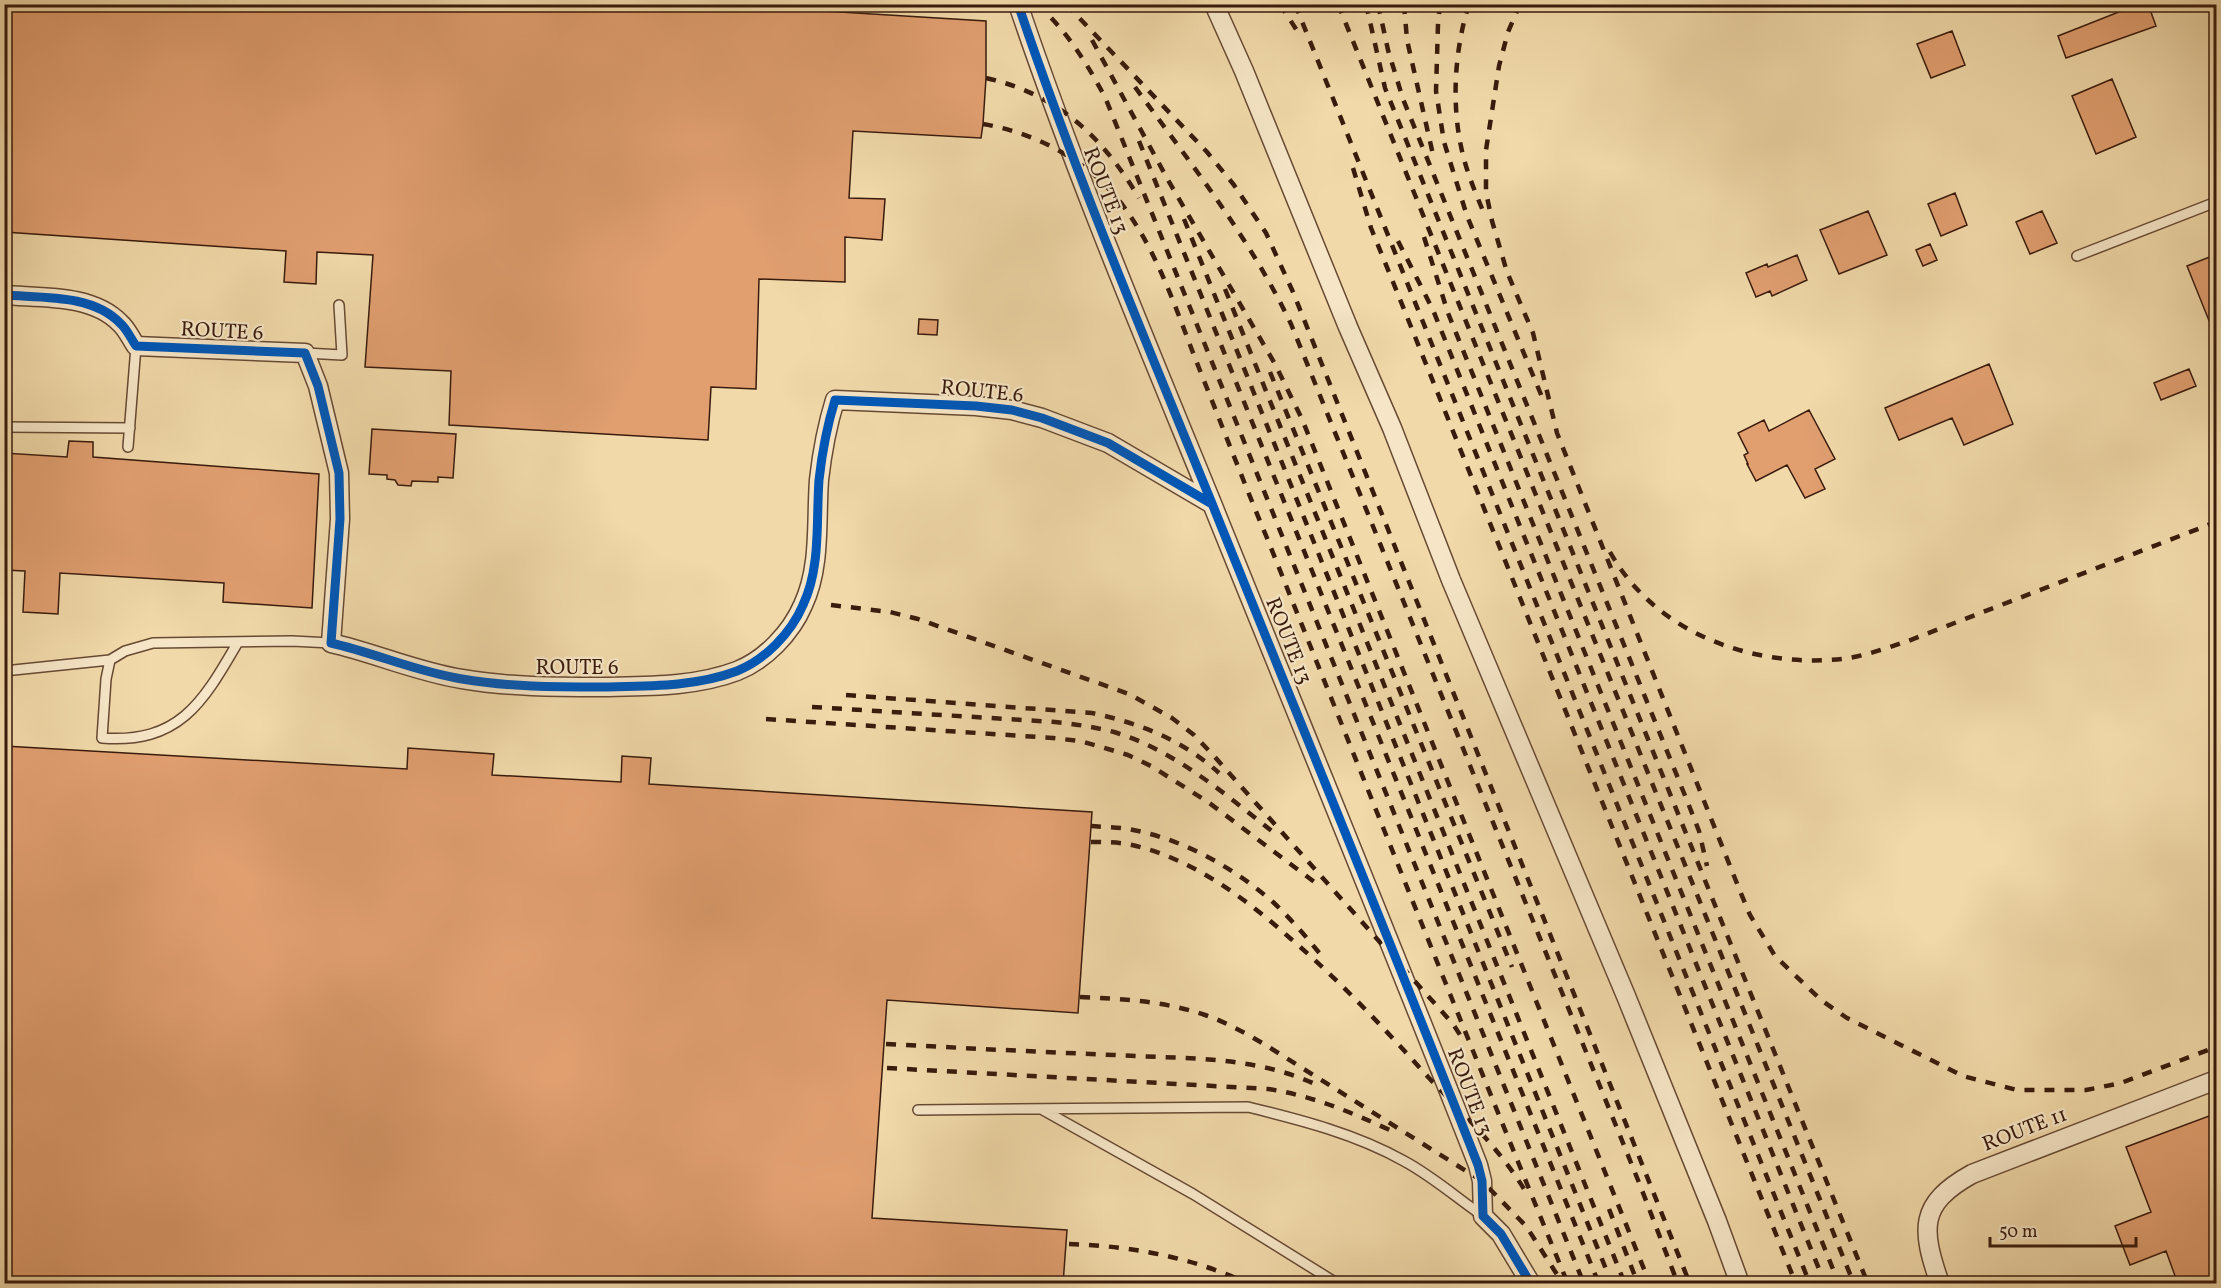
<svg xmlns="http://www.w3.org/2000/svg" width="2221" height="1288" font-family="Vollkorn,serif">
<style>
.building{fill:#e19f70;stroke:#391b0d;stroke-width:1.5}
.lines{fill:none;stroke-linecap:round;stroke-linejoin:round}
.lane-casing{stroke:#674a34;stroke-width:12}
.street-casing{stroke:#674a34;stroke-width:21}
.lane{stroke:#f6e6c7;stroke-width:9}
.street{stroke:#f6e6c7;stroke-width:18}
.rail{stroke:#391b0d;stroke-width:4.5;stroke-dasharray:10 10;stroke-linecap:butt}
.cycleway-casing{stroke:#f6e6c7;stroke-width:13}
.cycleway{stroke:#0057b8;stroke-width:9}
.labels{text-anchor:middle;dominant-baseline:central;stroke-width:4.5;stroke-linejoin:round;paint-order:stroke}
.street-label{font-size:21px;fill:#391b0d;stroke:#f6e6c7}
</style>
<rect width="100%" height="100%" fill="#f1d9a9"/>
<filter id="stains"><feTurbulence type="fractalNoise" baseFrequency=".00333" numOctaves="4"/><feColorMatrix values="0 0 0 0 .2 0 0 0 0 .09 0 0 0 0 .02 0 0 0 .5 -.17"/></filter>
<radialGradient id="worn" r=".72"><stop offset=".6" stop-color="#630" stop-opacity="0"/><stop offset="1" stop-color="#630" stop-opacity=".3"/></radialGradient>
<path class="building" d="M4 4H707L986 21V78L983 124 981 138 853 131 849 198 885 199 882 240 845 237V282L759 279 756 389 711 387 708 440 449 425 451 371 365 367 373 255 317 252 316 284 284 282 286 251 4 232Z
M2139 4H2148L2156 26 2066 58 2058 36Z
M1952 31 1965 65 1931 78 1917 44Z
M2112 79 2136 137 2096 154 2072 96Z
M1955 193 1967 225 1941 236 1928 204Z
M1868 211 1887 255 1839 274 1820 230Z
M2042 211 2057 243 2030 254 2016 222Z
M1930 244 1937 260 1923 266 1916 250Z
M2217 254V337L2216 338 2187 266Z
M1797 255 1807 280 1772 296 1770 291 1756 297 1746 273 1767 264 1768 267Z
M919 319 938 320 937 335 918 334Z
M1989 364 2013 424 1964 445 1952 418 1899 440 1885 408Z
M2189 369 2196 386 2161 400 2154 383Z
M1809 410 1835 459 1815 469 1825 489 1805 498 1787 465 1756 481 1747 464H1748L1744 455 1748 453 1738 433 1764 420 1769 431Z
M372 429 456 434 453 478 438 477V482L412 481 411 486 398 485 395 480 387 479V475L369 474Z
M69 441 93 442V457L319 474 312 608 223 602 224 583 60 573 58 614 23 612 25 571 4 570V453L67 457Z
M4 746 407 769 408 748 494 754 492 775 621 782 622 756 651 758 649 784 1092 812 1078 1013 887 1000 872 1218 1067 1230 1063 1284H4Z
M2217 1113V1284H2178L2166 1251 2130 1265 2115 1226 2151 1212 2126 1147Z"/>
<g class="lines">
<g class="lane-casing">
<path id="lane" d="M2077 256 2216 202
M305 353 342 355 339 305
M4 427 130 428
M128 447 136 346
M110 660 106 679 102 738C180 744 203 702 238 642
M4 671 110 660 125 651 153 643 292 641 331 643
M918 1110 1248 1107C1301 1120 1356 1134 1404 1161 1432 1176 1457 1198 1483 1216
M1043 1110 1193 1194 1338 1284"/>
</g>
<g class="street-casing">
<path id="street" d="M1018 4C1075 173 1144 337 1211 501 1300 722 1391 943 1478 1165L1482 1181 1483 1216 1501 1234 1531 1284
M1214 4 1244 71 1348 327 1392 428 1451 580 1626 996 1717 1221 1740 1284
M4 295C42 298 92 294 120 323 127 329 131 339 136 346L305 353 318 386 339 473 340 519 331 643C375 653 417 672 462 679 509 687 555 687 602 687 647 686 695 687 737 671 765 660 791 633 803 605 821 567 816 521 819 480 822 453 827 426 835 400L976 406 1012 410 1042 418 1108 443 1212 504
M1940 1284C1921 1229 1918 1204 1972 1174L2216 1080"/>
</g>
<use href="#lane" class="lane"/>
<use href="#street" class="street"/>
<path class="rail" d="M1037 4C1067 31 1086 62 1105 97L1584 1284
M1066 4 1207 152 1234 185 1266 233 1293 292 1690 1284
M1280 4 1301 37
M1295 4 1810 1284
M1338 4 1854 1284
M1366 4 1385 88 1868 1284
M1378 4 1388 50 1403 99 1688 803 1699 831 1707 866
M1404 4 1407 40 1434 159
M1440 4 1438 24 1436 91 1444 142 1467 216 1542 397
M1469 4C1454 51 1451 108 1463 155 1468 176 1477 196 1485 216
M1520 4 1508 32 1499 66 1486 150V192L1492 221 1507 272 1533 333 1557 433 1740 891 1750 915 1775 956 1821 1000 1847 1018 1963 1076 2017 1090H2086L2121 1083 2216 1047
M1092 40 1168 180 1275 364 1302 419 1650 1284
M986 78C1057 94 1102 136 1139 198
M1135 87C1191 164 1250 238 1291 324L1640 1185 1678 1284
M983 124C1037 133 1091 162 1124 207 1157 252 1175 306 1195 358 1219 418 1242 478 1267 538 1367 787 1466 1036 1568 1284
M1139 141 1599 1284
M1353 168 1371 228 1393 282 1796 1284
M1184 219 1612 1284
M1424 237 1448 313 1839 1284
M1398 241 1433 310 1825 1284
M1225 289 1625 1284
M1270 372 1512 967
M1610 552C1656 634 1753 668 1842 659 1865 656 1887 648 1908 641L2216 522
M831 605 890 612 918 619 1129 694 1172 718 1194 735 1213 755 1453 1024 1464 1041
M846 695 1092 713C1139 723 1183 740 1219 773
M812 707 1055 722C1075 724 1094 727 1114 732 1174 750 1225 794 1273 832
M766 719 1053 738 1080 741 1108 749 1128 755 1151 766 1208 802 1321 887
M1091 826C1103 827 1116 827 1128 829 1181 838 1233 867 1273 902 1292 920 1309 940 1325 960
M1091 842C1105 842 1118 842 1132 845 1193 859 1245 898 1291 939 1341 982 1385 1029 1429 1078 1462 1113 1499 1148 1524 1189
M1080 997C1123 999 1164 1001 1205 1015 1226 1022 1245 1033 1264 1044L1482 1181 1526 1226 1558 1276
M886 1044C963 1048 1039 1052 1115 1055 1183 1059 1254 1055 1317 1085
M887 1068 1268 1089C1314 1096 1350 1112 1392 1131
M1609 1209 1638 1284
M1069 1244C1131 1246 1192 1257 1249 1284"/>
<g class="cycleway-casing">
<path id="cycleway" d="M1018 4C1075 173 1144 337 1211 501 1300 722 1391 943 1478 1165L1482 1181 1483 1216 1501 1234 1531 1284
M4 295C42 298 92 294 120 323 127 329 131 339 136 346L305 353 318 386 339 473 340 519 331 643C375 653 417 672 462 679 509 687 555 687 602 687 647 686 695 687 737 671 765 660 791 633 803 605 821 567 816 521 819 480 822 453 827 426 835 400L976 406 1012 410 1042 418 1108 443 1212 504"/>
</g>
<use href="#cycleway" class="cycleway"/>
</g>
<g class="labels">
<g class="street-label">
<text transform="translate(1105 191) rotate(69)">ROUTE 13</text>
<text transform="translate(222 332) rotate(3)">ROUTE 6</text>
<text transform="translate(982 392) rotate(6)">ROUTE 6</text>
<text transform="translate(1288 641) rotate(68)">ROUTE 13</text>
<text x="577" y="668">ROUTE 6</text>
<text transform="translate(1469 1092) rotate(69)">ROUTE 13</text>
<text transform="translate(2025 1130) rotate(-21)">ROUTE 11</text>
</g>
</g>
<rect width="2221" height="1288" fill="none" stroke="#f1d9a9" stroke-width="24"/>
<rect x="6" y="6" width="2209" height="1276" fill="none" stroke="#391b0d" stroke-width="3"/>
<rect x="12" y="12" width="2197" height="1264" fill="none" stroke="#391b0d" stroke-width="1.5"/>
<path d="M1990 1237v9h146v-9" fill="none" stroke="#391b0d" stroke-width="3"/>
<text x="1999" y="1237" font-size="18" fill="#391b0d" stroke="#f6e6c7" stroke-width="4.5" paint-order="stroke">50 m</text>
<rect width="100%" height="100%" filter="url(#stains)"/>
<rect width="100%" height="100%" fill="url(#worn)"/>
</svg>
